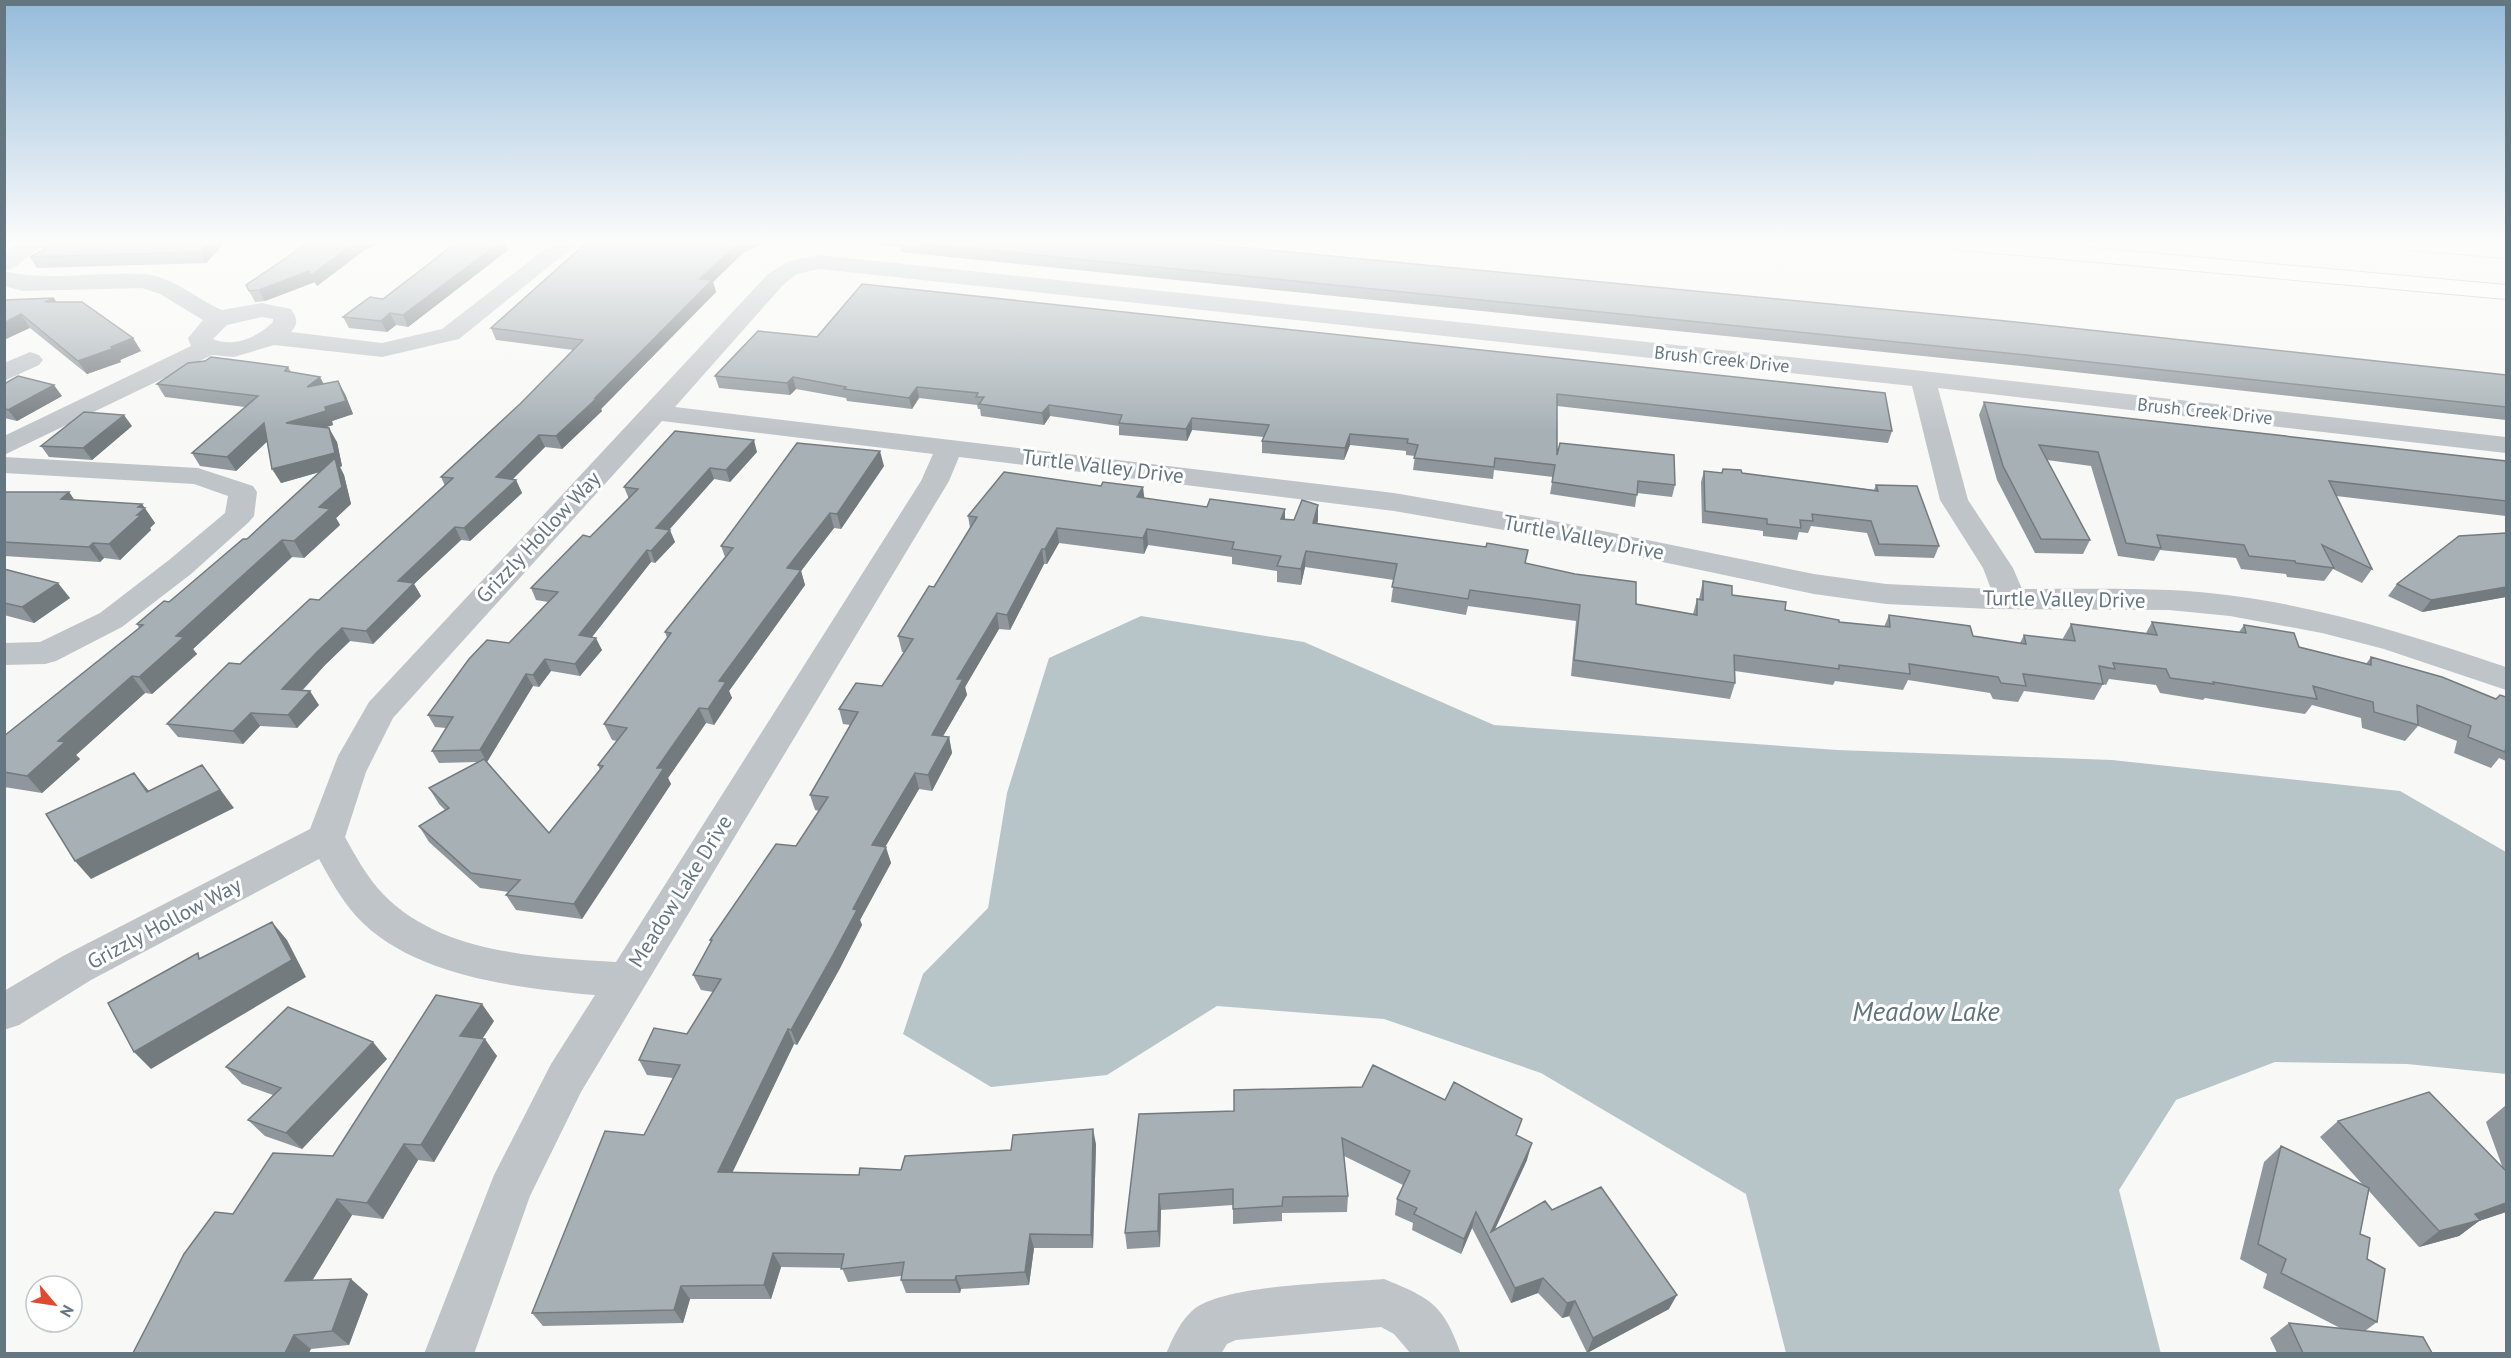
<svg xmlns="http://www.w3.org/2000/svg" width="2511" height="1358" font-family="'PT Sans',sans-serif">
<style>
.water{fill:#b7c5c8}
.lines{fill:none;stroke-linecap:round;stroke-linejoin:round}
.highway-casing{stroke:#b3b8bb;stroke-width:2}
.minor{fill:#bfc4c8;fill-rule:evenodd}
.highway{fill:#fff;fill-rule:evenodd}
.wall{fill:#8f979c}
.shaded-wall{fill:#747b7f}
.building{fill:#a6b0b5;stroke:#747b7f;stroke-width:1.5}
.labels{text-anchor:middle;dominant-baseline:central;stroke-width:6;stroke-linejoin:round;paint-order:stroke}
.far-street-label{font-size:18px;fill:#647680;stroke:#fff}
.street-label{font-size:21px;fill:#647680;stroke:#fff}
.near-water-label{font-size:27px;font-style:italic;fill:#5f757b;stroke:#fff}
</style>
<rect width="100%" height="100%" fill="#f8f8f6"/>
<path class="water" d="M1141 616 1304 642 1494 725 1837 750 2112 760 2400 791 2506 852V1074L2407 1064 2275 1062 2176 1100 2119 1190 2161 1354 1786 1353 1746 1194 1541 1073 1384 1019 1217 1006 1107 1075 991 1087 903 1034 923 974 988 908 1007 793 1049 658Z"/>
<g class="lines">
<g class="highway-casing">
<path id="highway" d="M1951 243H2038L2506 285V299L1962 250 1954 248Z
M2402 243 2506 244V258L2413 250 2405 248Z"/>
</g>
<path class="minor" d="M18 243H46L12 269 4 271V251Z
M553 243H578L459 339 382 357 274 345 234 357 212 355 4 455V436L191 346 188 338 203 320 160 294 142 288 23 291 4 286V271C50 282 96 271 143 274 173 276 196 299 222 310L262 303 291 309C297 318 299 323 291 332L382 343 442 329ZM262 317 273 319V322C258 337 233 348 213 339L227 325Z
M819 255 1923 371 2506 437V453L1938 388 1968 500 2013 568 2022 589C2071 589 2120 588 2169 590 2285 595 2397 630 2506 667V690L2384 649 2322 633 2230 616 2169 610 1990 609 1886 604 1814 594 1539 536 1394 511 959 457 949 481 581 1092 530 1196 474 1354H424L494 1175 551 1064 595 995C518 988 412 977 356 916 341 899 330 879 319 859L91 980 19 1025 4 1030V991L63 956 310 829 338 756 369 702 768 274 789 261ZM819 269 1912 386 1940 500 1983 568 1991 589 1886 584 1814 574 1539 518 1394 493 675 407 784 284 797 274ZM662 421 933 454 921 481 616 962C538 957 441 954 383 894 367 877 356 857 345 837L366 772 393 718Z
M30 352 39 355 43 360 39 365 4 381V363Z
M4 457 198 468 253 486 257 492 254 516 249 522 191 574 122 627 56 661 45 664 4 665V643L40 642 100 613 169 560 225 513 228 496 194 484 4 473Z
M1384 1279C1431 1298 1444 1305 1461 1354H1411L1394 1334 1381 1327 1236 1340 1227 1344 1221 1354H1166C1172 1339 1181 1320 1193 1310 1224 1284 1340 1283 1384 1279Z"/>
<use href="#highway" class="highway"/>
</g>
<path class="wall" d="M225 243 206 263 37 268 30 257 44 249 42 247Z
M857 243H1196L2506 375V420L2021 366 901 252 900 247Z
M508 250 408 327 396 325 387 332 349 328 343 317 383 299Z
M362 252 317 286 315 282 265 301 255 302 246 285Z
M743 253 713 282 716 292 601 409 602 411 562 449 545 447 512 479 516 480 522 493 470 541 461 540 414 584 421 596 373 644 350 641 325 665 302 691 319 705 297 728 260 726 243 744 178 737 167 724 319 600 445 486 441 477 520 404 573 350 496 340 491 328Z
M862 284 1892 431 1888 443 1557 406V455L1675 485 1672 497 1637 493 1635 507 1550 494 1553 477 1494 470 1493 479 1413 470 1415 456 1406 455V451L1350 445 1344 460 1262 453V441L1264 437 1192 430 1187 441 1119 435V426L1050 416 1044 425 981 416 980 409H978L977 405 919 398 912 409 847 401 846 398 796 389 790 395 719 388 715 376 817 337Z
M54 298 56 302 133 338 141 351 120 360 121 362 87 374 30 328 4 300Z
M288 367 291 372 323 384 345 394 353 414 332 421 333 425 323 428 337 442 342 466 340 467 344 475 351 504 336 518 340 525 304 558 292 557 193 649 197 654 152 694 145 693 76 755 80 759 42 793 4 787V736L139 628 137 624 169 602 247 539 320 472 281 483 267 441 236 471 200 466 192 453 245 407 165 397 157 384Z
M4 384 62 396 17 421 4 418Z
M1984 402 2506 461V516L2336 496 2372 569 2362 583 2333 569 2324 581 2287 577 2286 574 2241 569 2236 558 2160 550 2154 561 2118 556 2091 466 2047 460 2090 540 2083 554 2035 553 1997 480 1979 415Z
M132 426 92 460 49 457 41 446Z
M757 452 730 482 714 479 669 530 675 542 655 563 651 562 592 637 602 650 580 676 551 671 539 687 533 686 487 762 549 833 600 770 598 765 617 741 612 740 604 724 667 638 665 632 725 557 721 546 884 466 841 529 834 528 801 571 805 585 729 691 732 698 714 725 706 723 668 778 671 784 582 919 516 910 506 895 509 892 480 888 429 842 419 826 445 810 439 804 429 788 477 762 439 763 432 751 446 728 435 727 428 715 509 643 548 602 536 600 531 588 590 537 629 499 624 487Z
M1704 471 1722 473H1742L1874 490 1876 485 1939 546 1934 558 1875 556 1867 533 1811 526 1808 533 1799 532 1797 540 1763 536V531L1702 523 1701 482Z
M4 492H69L74 500 142 504 155 523 150 528 151 530 120 560 104 558 100 562 4 556Z
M1144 498 1207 507 1285 509V519L1294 520H1318L1317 524 1526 563 1636 604 1693 614 1697 599H1699L1703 581 1732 595 1785 610 1839 622 1884 627 1889 615 1973 636 2020 643 2024 635 2062 640 2071 624 2146 633 2152 622 2239 632 2244 625 2299 647 2366 664 2371 657 2496 699 2506 697V761L2499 758 2491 768 2454 753 2457 741 2418 726 2405 741 2362 728 2361 718 2312 705 2305 714 2205 698 2203 700 2160 693 2156 685 2109 679 2106 685 2103 684 2094 700 2024 691 2018 702 1993 699 1990 693 1908 680 1903 690 1835 681 1833 685 1735 671V683L1730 699 1571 676 1576 621 1468 606 1466 615 1391 602 1394 580 1305 567 1301 585 1277 582V571L1232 564V557L1148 545 1144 554 1059 543 1047 564H1044L1010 630 999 629 965 687 967 695 943 736 949 737 952 753 932 791 919 789 885 847 891 863 860 920 862 925 839 970 797 1045 794 1044 732 1172 859 1175 901 1170 1011 1150 1096 1144 1093 1248H1034L1029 1285 961 1289 960 1293H906L901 1280V1276L848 1282 842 1268 781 1267 771 1299H690L683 1323 543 1326 532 1313 644 1135 673 1078 647 1075 639 1060 687 1034 713 992 701 990 693 975 711 942 710 940 796 846 819 811 815 810 810 795 850 725 843 724 839 709 882 686 904 652H902L898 636 934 587 970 528 968 516Z
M2506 533V597L2422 612 2388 596 2397 584Z
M4 569 70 598 34 623 4 615Z
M494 1021 482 1039 497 1056 434 1162 418 1160 383 1219 352 1215 312 1280 368 1294 349 1345 311 1349 133 1353 233 1214 333 1156Z
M387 1059 302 1149 265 1136 248 1120 273 1095 242 1084 226 1067Z
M2506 1105V1212L2479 1221 2459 1236 2419 1247 2369 1191 2360 1234 2367 1259 2377 1322 2365 1331 2432 1353H2277L2270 1338 2289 1323 2340 1328 2263 1288 2267 1274 2240 1259 2264 1162 2281 1146 2363 1185 2320 1137 2338 1121 2502 1166 2486 1122Z
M1234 1111 1518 1136 1527 1160 1495 1229 1552 1210 1669 1309 1587 1353 1569 1316 1562 1318 1538 1293 1511 1303 1472 1228 1461 1254 1412 1230 1413 1223 1395 1215 1397 1199 1403 1185 1344 1156 1348 1196 1347 1212 1282 1213V1221L1233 1224V1205L1161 1210 1160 1247 1127 1249 1125 1233Z"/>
<path class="shaded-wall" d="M209 243H225L206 263 200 252Z
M355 243H380L362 252 317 286 311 275Z
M499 243H505L508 250 408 327 403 315Z
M738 243H767L743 253 713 282 716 292 601 409 602 411 562 449 556 436 700 279Z
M309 271 315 282 265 301 259 290Z
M54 298 62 311 45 302Z
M390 313 396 325 387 332 381 321Z
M21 314 30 328 4 340V323Z
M133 338 141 351 120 360 121 362 87 374 78 361Z
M320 377 327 390 307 387Z
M793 377 796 389 790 395 787 383Z
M338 381 345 394 353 414 332 421 333 425 294 437 286 423 325 407Z
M54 385 62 396 17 421 8 410Z
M917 387 919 398 912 409 909 398Z
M1049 405 1050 416 1044 425 1042 413Z
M124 415 132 426 92 460 83 448Z
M1192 418V430L1187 441 1186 429Z
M264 423 272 437 236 471 227 457Z
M329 428 337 442 342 466 340 467 344 475 351 504 336 518 340 525 304 558 294 541 319 507 337 467 281 483 272 469Z
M1350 434V445L1344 460 1345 448Z
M539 435 545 447 502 490 496 477Z
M754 440 757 452 730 482 726 470Z
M880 451 884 466 841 529 837 514Z
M710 468 714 479 660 540 656 528Z
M516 480 522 493 470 541 464 528Z
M1143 487 1145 503 1137 497Z
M69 492 80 508 61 499Z
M142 504 155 523 150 528 151 530 120 560 109 544 138 507Z
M1318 505V520L1313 539V523Z
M1285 509V524L1281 519Z
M830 513 834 528 801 571 805 585 729 691 732 698 714 725 708 709 719 681 787 568Z
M455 527 461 540 414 584 421 596 373 644 366 631 398 581Z
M1057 528 1059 543 1047 564 1045 549Z
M1147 529 1148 545 1144 554 1143 538Z
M670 530 675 542 655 563 651 551Z
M282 540 292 557 193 649 197 654 152 694 139 677 176 636Z
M93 543 104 558 100 562 89 547Z
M1042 549 1044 564 1010 630 1007 615Z
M647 550 651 562 584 647 579 635Z
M1306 551 1305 567 1301 585V569Z
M58 583 70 598 34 623 22 607Z
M2506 587V597L2422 612 2431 600Z
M997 613 999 629 965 687 967 695 935 750 932 735 957 679Z
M342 628 350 641 325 665 291 702 282 689 317 652Z
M596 638 602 650 580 676 575 664Z
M545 659 551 671 539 687 533 675Z
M526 674 533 686 487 762 480 750Z
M132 676 145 693 76 755 80 759 42 793 27 776 58 741Z
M310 691 319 705 297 728 288 715Z
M699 708 706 723 668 778 671 784 582 919 574 904 657 768Z
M251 713 260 726 243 744 233 731Z
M949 737 952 753 932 791 928 775Z
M202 765 234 808 91 879 75 861Z
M134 773 149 791 147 792Z
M915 773 919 789 877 861 872 845Z
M886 847 891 863 860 920 862 925 839 970 797 1045 791 1030 853 909Z
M272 922 287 940 306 977 151 1069 134 1052Z
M482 1004 494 1021 473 1053 460 1036Z
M788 1029 794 1044 726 1186 718 1172Z
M485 1039 497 1056 434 1162 421 1145Z
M373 1042 387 1059 302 1149 286 1133Z
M1093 1129 1096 1144 1093 1248 1091 1235Z
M1532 1143 1527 1160 1490 1240 1491 1232Z
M404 1144 418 1160 383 1219 367 1203Z
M1159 1194 1161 1210 1160 1247 1158 1231Z
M337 1199 352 1215 303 1296 285 1281Z
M2506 1203V1212L2479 1221 2459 1236 2419 1247 2439 1231 2475 1214Z
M1476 1212 1472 1228 1461 1254 1464 1239Z
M1030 1234 1034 1248 1029 1285 1025 1272Z
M773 1253 781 1267 771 1299 764 1285Z
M956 1276 961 1289 960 1293 955 1280Z
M1543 1278 1538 1293 1511 1303 1515 1288Z
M351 1279 368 1294 349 1345 332 1331Z
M681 1286 690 1299 683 1323 674 1310Z
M1677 1295 1669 1309 1587 1353 1593 1338Z
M1575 1301 1569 1316 1562 1318 1567 1303Z
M294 1335 311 1349 309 1353H285Z"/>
<path class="building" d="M49 243H209L200 252 30 257 47 248 42 247Z
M308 243H355L311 275 309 271 259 290 249 291 246 285Z
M456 243H499L403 315 390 313 381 321 343 317 370 297 383 299Z
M586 243H738L700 279 712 280 595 398H597L556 436 539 435 496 477 516 480 464 528 455 527 398 581 414 583 366 631 342 628 317 652 282 689 310 691 288 715 251 713 233 731 167 724 229 663 240 664 310 599 319 600 453 478 441 477 520 404 583 340 491 328Z
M918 243H1196L2006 321 2506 375V407L2026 355Z
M862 284 1885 393 1892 431 1557 394V455L1560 443 1674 455 1675 485 1638 481 1637 495 1552 482 1555 465 1495 458 1494 467 1414 458 1418 445 1407 443 1408 439 1350 434 1345 448 1262 441 1269 425 1192 418 1186 429 1119 423 1122 415 1049 405 1042 413 979 404 984 397H976L978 393 917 387 909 398 844 389 846 387 793 377 787 383 715 376 758 331 817 337Z
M54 298 45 302H82L133 338 111 347 112 349 78 361 21 314 4 323V300Z
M211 357 288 367 285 371 320 377 307 387 338 381 346 401 325 407 326 411 286 423 329 428 335 453 272 469 264 423 227 457 192 453 258 396 157 384 188 363 205 361Z
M18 376 54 385 8 410 4 408V384Z
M1984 402 2506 461V501L2329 481 2372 569 2322 545 2334 568 2296 563 2295 561 2249 556 2244 545 2157 535 2161 548 2126 543 2098 452 2039 445 2090 540 2041 539 2003 466Z
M84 412 124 415 83 448 41 446Z
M675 431 754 440 726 470 710 468 656 528 670 530 651 551 647 550 579 635 596 638 575 664 545 659 533 675 526 674 480 750 432 751 453 717 428 715 469 659 487 640 509 643 558 592 531 588 583 535 590 537 638 489 624 487Z
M797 443 880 451 837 514 830 513 787 568 801 570 719 681 726 682 708 709 699 708 657 768H664L574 904 506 895 520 880 471 873 419 826 449 808 429 788 484 759 549 833 603 766 598 765 627 728 604 724 671 633 665 632 733 548 721 546Z
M335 458 342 487 319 507 330 509 294 541 282 540 176 636 184 637 139 677 132 676 58 741 65 742 27 776 4 772V736L143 625 137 624 164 601 169 602 243 539H247Z
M1723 469 1741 470 1742 473 1878 491 1876 485 1917 486 1939 546 1879 544 1871 521 1812 514 1813 521 1800 520 1801 528 1767 524V519L1705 511 1704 471 1722 473Z
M1004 472 1101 486 1103 482 1143 487 1137 497 1207 507 1210 499 1285 509 1281 519 1294 520 1302 500 1318 505 1313 523 1486 547 1487 543 1528 550 1525 563 1575 574 1636 582V604L1697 615V599L1703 600V581L1732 586V595L1786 602 1785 610 1839 620V622L1890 627 1889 615 1970 626 1973 636 2026 644 2024 635 2075 641 2071 624 2157 635 2152 622 2246 633 2244 625 2294 633 2299 647 2371 665V657L2442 677 2496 699 2500 695 2506 697V747L2505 752 2468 737 2471 726 2417 705 2418 725 2374 712 2373 702 2313 686 2317 699 2213 682 2214 684 2170 678 2166 669 2113 663 2115 669 2099 666 2103 684 2023 674 2026 686 2001 683 1998 677 1909 664 1910 674 1839 665V669L1734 655 1735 683 1574 660 1580 605 1470 590 1468 599 1392 587 1397 564 1306 551 1301 569 1277 566 1281 556 1232 549 1234 542 1147 529 1143 538 1057 528 1045 549H1042L1007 615 997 613 957 679H963L932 735 949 737 928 775 915 773 872 845 886 847 853 909 857 910 833 955 791 1030 788 1029 718 1172 859 1175 860 1168 901 1170 905 1156 1011 1150 1013 1135 1093 1129 1091 1235 1030 1234 1025 1272 956 1276 955 1280H901L904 1262 841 1269 844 1254 773 1253 764 1285 681 1286 674 1310 532 1313 605 1131 644 1135 680 1065 639 1060 654 1028 687 1034 721 979 693 975 712 940H710L776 844 796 846 828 797 810 795 858 712 839 709 856 683 882 686 913 639 898 636 929 586 934 587 977 517 968 516Z
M4 492H69L61 499 142 504 138 507 145 508 137 515H141L109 544 93 543 89 547 4 542Z
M2506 533V587L2431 600 2397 584 2459 536Z
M4 569 58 583 22 607 4 603Z
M202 765 220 790 75 861 46 814 134 773 147 792Z
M272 922 292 960 134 1052 108 1003 198 953 199 959Z
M436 995 482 1004 460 1036 485 1039 421 1145 404 1144 367 1203 337 1199 285 1281 351 1279 332 1331 294 1335 285 1353H133L184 1254 215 1212 233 1214 273 1153 333 1156Z
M288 1007 373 1042 286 1133 248 1120 281 1088 226 1067Z
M1373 1065 1445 1100 1454 1082 1522 1119 1516 1135 1532 1143 1491 1232 1545 1201 1552 1210 1601 1187 1677 1295 1593 1338 1575 1301 1567 1303 1543 1278 1515 1288 1476 1212 1464 1239 1414 1214 1417 1208 1397 1199 1410 1171 1342 1138 1348 1196 1283 1197 1282 1206 1233 1209V1189L1159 1194 1158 1231 1125 1233 1139 1114 1234 1111V1090L1362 1087Z
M2429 1092 2506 1171V1203L2475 1214 2480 1220 2439 1231 2338 1121Z
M2281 1146 2369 1188 2360 1234 2370 1238 2367 1259 2385 1269 2377 1322 2281 1273 2286 1259 2258 1244Z
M2289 1323 2423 1337 2432 1353H2303Z"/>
<linearGradient id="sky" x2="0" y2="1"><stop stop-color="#94bbdb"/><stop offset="0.56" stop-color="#fcfcfb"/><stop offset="1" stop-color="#fcfcfb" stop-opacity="0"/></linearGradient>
<rect width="2511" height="433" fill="url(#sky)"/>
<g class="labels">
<g class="far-street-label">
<text transform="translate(1722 359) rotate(6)">Brush Creek Drive</text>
<text transform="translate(2205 411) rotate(6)">Brush Creek Drive</text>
</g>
<g class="street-label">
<text transform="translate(1103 466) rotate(7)">Turtle Valley Drive</text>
<text transform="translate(538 537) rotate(-47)">Grizzly Hollow Way</text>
<text transform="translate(1584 537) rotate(11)">Turtle Valley Drive</text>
<text transform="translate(2064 599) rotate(1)">Turtle Valley Drive</text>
<text transform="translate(680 891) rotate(-58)">Meadow Lake Drive</text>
<text transform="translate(164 923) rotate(-28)">Grizzly Hollow Way</text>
</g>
<g class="near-water-label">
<text x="1926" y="1011">Meadow Lake</text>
</g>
</g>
<rect width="2511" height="1358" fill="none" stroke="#647680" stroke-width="12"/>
<g transform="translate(54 1304) rotate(119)"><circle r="28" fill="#ffffff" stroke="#c1c8cc" stroke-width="1.5"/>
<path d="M0-4.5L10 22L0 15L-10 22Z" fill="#df4b2f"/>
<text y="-9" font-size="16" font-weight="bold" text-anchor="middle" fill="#647680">N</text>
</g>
</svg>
